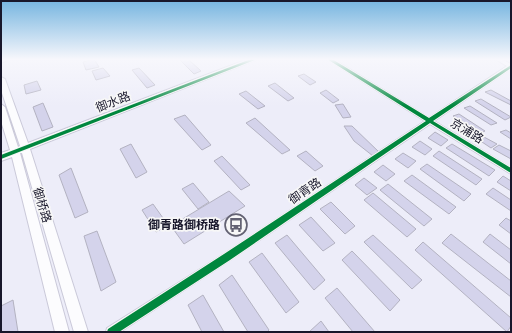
<svg xmlns="http://www.w3.org/2000/svg" width="512" height="333" font-family="'Asap Condensed','Noto Sans SC',sans-serif">
<style>
.building{fill:#d4d3eb;stroke:#b3b2c1}
.lines{fill:none;stroke-linecap:round;stroke-linejoin:round}
.street-casing{stroke:#cac9d9;stroke-width:2}
.secondary-casing{stroke:#cac9d9;stroke-width:2}
.street{fill:#fcfcfe;fill-rule:evenodd}
.secondary{fill:#fcfcfe;fill-rule:evenodd}
.cycleway-casing{stroke:#f7f7f7;stroke-width:2}
.cycleway{fill:#00873e;fill-rule:evenodd}
.labels{text-anchor:middle;dominant-baseline:central;stroke-width:3.5;stroke-linejoin:round;paint-order:stroke}
.street-label{font-size:12px;fill:#18172b;stroke:#f7f7f7}
.poi-label{font-size:12px;font-weight:bold;fill:#18172b;stroke:#f7f7f7;text-anchor:end}
</style>
<rect width="100%" height="100%" fill="#ededf9"/>
<path class="building" d="M94 59 99 67 86 70 83 62Z
M179 59H188L201 71 194 74Z
M103 68 110 76 96 80 92 71Z
M139 68 155 85 147 88 132 70Z
M304 74 316 82 310 85 298 76Z
M37 81 41 90 26 94 24 85Z
M275 83 294 98 288 101 268 86Z
M326 90 339 100 333 103 320 93Z
M491 90 511 101V105L485 92Z
M246 91 265 106 258 109 239 94Z
M481 99 511 117 505 120 475 101Z
M43 103 53 127 42 131 33 107Z
M343 104 351 117 343 118 335 105Z
M470 106 497 123 491 125 464 108Z
M459 114 485 131 479 134 453 116Z
M185 115 211 145 202 150 174 119Z
M255 118 290 150 282 154 246 123Z
M344 126H352L380 153 373 156 354 141Z
M506 130 511 133V139L500 132Z
M435 132 448 140 441 146 428 138Z
M484 137 497 144 491 148 479 140Z
M420 141 432 149 425 155 412 147Z
M131 144 147 172 136 178 120 149Z
M452 144 495 170 489 176 446 148Z
M499 145 511 151V159L493 149Z
M306 151 323 166 315 171 297 156Z
M439 151 482 179 476 185 433 156Z
M403 153 416 161 408 168 395 159Z
M222 156 250 185 241 190 214 161Z
M427 164 471 194 464 201 420 169Z
M383 165 395 174 386 181 374 172Z
M71 168 88 212 75 218 59 175Z
M412 175 456 207 449 214 404 181Z
M503 176 511 181V191L497 182Z
M364 178 377 188 367 195 355 185Z
M193 183 209 202 198 209 182 189Z
M388 184 432 219 424 226 380 190Z
M493 188 511 200V211L486 194Z
M229 191 245 206 184 244 171 226Z
M373 193 416 229 407 237 364 200Z
M331 202 355 226 345 234 320 209Z
M153 204 168 225 156 232 142 210Z
M311 217 335 243 323 251 299 225Z
M506 218 511 221V234L499 225Z
M97 231 116 282 101 291 84 236Z
M451 234 511 281V297L442 243Z
M490 234 511 250V264L483 242Z
M287 235 325 280 314 290 275 243Z
M373 235 422 280 412 289 364 242Z
M423 242 511 318V326L507 332 415 250Z
M352 251 400 300 390 311 342 260Z
M262 253 299 302 286 313 249 262Z
M232 275 269 330 267 332H248L219 285Z
M337 288 375 332H353L325 298Z
M203 295 224 332H202L188 305Z
M13 300 18 332H1V306Z
M321 321 329 332H309Z"/>
<g class="lines">
<g class="street-casing">
<path id="street" d="M3 59H10L1 63V60Z
M327 59H333L429 118 507 66 495 59H501L511 64V68L434 121 511 168V174L430 124 230 260 120 332H106L107 328 224 254 425 121Z"/>
</g>
<g class="secondary-casing">
<path id="secondary" d="M248 59H258L30 149 88 332H74L22 153H20L69 332H55L12 157 1 161V153L10 150 1 121V104L5 107 18 147 20 146 1 90V77L5 79 28 143Z"/>
</g>
<use href="#street" class="street"/>
<use href="#secondary" class="secondary"/>
<g class="cycleway-casing">
<path id="cycleway" d="M251 59H257L1 159V155Z
M327 59H332L429 118 511 65V68L433 121 511 168V173L430 123 230 260 119 332H107L108 329 224 254 426 121Z"/>
</g>
<use href="#cycleway" class="cycleway"/>
</g>
<linearGradient id="sky" x2="0" y2="1"><stop stop-color="#76b5e0"/><stop offset="0.56" stop-color="#f7f7fc"/><stop offset="1" stop-color="#f7f7fc" stop-opacity="0"/></linearGradient>
<rect width="512" height="106" fill="url(#sky)"/>
<defs>
<g id="bus-ring" transform="scale(1.15)"><circle r="9.5" fill="#f7f7f7" stroke="#636273" stroke-width="1.5"/><path d="M-5-6H5V4H4V6H2V4H-2V6H-4V4H-5ZM-3.5-4V0h7V-4ZM-3.5 1.2v1.5H-2V1.2ZM2 1.2v1.5H3.5V1.2Z" fill="#636273"/></g>
</defs>
<g fill-rule="evenodd">
<use href="#bus-ring" x="236" y="225"/>
</g>
<g class="labels">
<g class="street-label">
<text transform="translate(113 102) rotate(-21)">御水路</text>
<text transform="translate(467 131) rotate(31)">京浦路</text>
<text transform="translate(305 191) rotate(-34)">御青路</text>
<text transform="translate(42 205) rotate(73)">御桥路</text>
</g>
<g class="poi-label">
<text x="220" y="225">御青路御桥路</text>
</g>
</g>
<rect width="512" height="333" fill="none" stroke="#18172b" stroke-width="4"/>
</svg>
